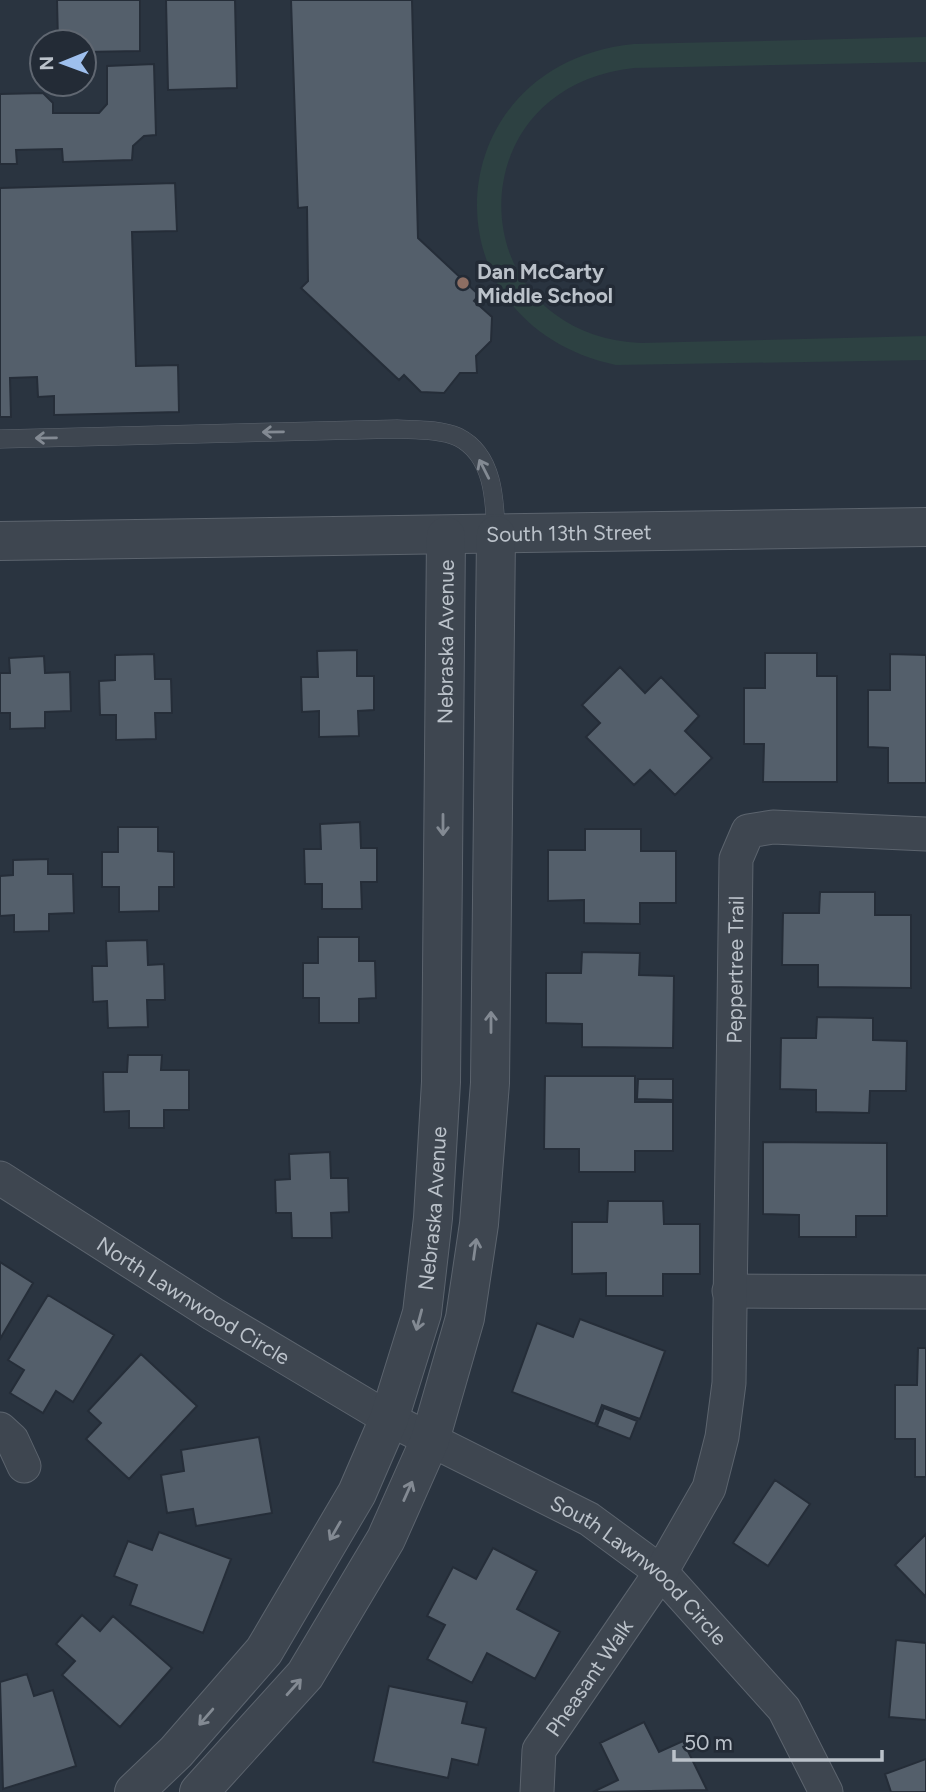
<svg xmlns="http://www.w3.org/2000/svg" width="926" height="1792" font-family="Figtree,sans-serif">
<style>
.green{fill:#2d4142}
.building{fill:#545f6b;stroke:#252d38;stroke-width:2}
.lines{fill:none;stroke-linecap:round;stroke-linejoin:round}
.service-casing{stroke:#5c646e;stroke-width:19}
.minor-casing{stroke:#5c646e;stroke-width:35}
.tertiary-casing{stroke:#5c646e;stroke-width:40}
.service{stroke:#3e4650;stroke-width:18}
.minor{stroke:#3e4650;stroke-width:33}
.tertiary{stroke:#3e4650;stroke-width:38}
.oneway{stroke:#838a93}
.education-dot{fill:#8d6e63;stroke:#232b36;stroke-width:2.5}
.labels{text-anchor:middle;dominant-baseline:central;stroke-width:7;stroke-linejoin:round;paint-order:stroke}
.poi-label{font-size:21px;font-weight:bold;fill:#bbc2ca;stroke:#232b36;text-anchor:start}
.street-label{font-size:21px;fill:#bbc2ca;stroke:#232b36}
</style>
<rect width="100%" height="100%" fill="#2a3440"/>
<path class="green" d="M926 37V62L634 68C451 88 461 335 641 343L926 336V360L616 365C421 324 435 64 634 44Z"/>
<path class="building" d="M57 0H140V51L84 52V42H58Z
M166 0H235L237 88 168 90Z
M291 0H412L418 238 479 295 474 301 492 317 491 341 476 356 477 373H460L444 393 421 392 404 375 399 380 301 288 308 281 307 207 298 208Z
M154 64 156 135 144 136 133 146 132 160 63 162 62 149 16 150 17 164H0V94L43 93 53 103V113H99L107 104V66Z
M175 183 177 231 132 232 136 366 178 365 179 412 54 415V396L38 397 37 377 10 378 11 417H0V188Z
M357 650V676H374V710L358 711 359 736 319 737V711L302 712 301 677H318L317 651Z
M765 653H817V676H837V782H763L764 744H744V688H765Z
M154 654 155 679H171L172 713H155L156 739 116 740V715H100L99 681 115 680V655Z
M890 654 926 655V783H888V748L868 747V690H890Z
M44 656 45 673 70 672 71 711 45 712V728L10 729V713H0V673H10L9 658Z
M620 667 645 693 661 677 699 716 685 731 712 758 675 795 650 770 634 785 586 737 600 723 582 705Z
M360 822 361 848H377V882H361L362 909H322V884H305L304 849H321L320 824Z
M118 827H158V851L174 852V887H159V911L119 912V887H102V852H118Z
M585 829H641V851H676V903H640V924L584 923V900L548 901V850H585Z
M48 859V874H73L74 913 49 914V931L14 932V915L0 916V876L13 875V860Z
M820 892H875V915H911V988L818 987V965H782L783 913H819Z
M318 937H359V961H375L376 998 359 999V1023H319V998H303V963H318Z
M147 940 148 965 164 964 165 1000H147L148 1027 108 1028 107 1001 93 1002 92 966H107L106 941Z
M582 952 640 953 639 975 674 976 673 1048 582 1047V1024L546 1023V973H581Z
M817 1017 873 1018V1040L907 1041 906 1091H870L869 1113 816 1112V1090L780 1089 781 1038H816Z
M128 1055H162L161 1070H189V1110H164V1128H129V1111L104 1112 103 1072H127Z
M545 1076H635V1102H673V1151H635V1172H579V1149H544Z
M638 1079H673V1100L637 1099Z
M763 1142 887 1143V1216H856V1237H799V1215L763 1214Z
M330 1152 331 1178H348L349 1212 331 1213 332 1238H292L291 1213H276L275 1180 290 1179 289 1154Z
M608 1201H663L664 1224H700V1274H663V1296H606V1273L572 1274V1222H607Z
M0 1262 33 1283 0 1339Z
M48 1295 114 1335 73 1402 56 1391 43 1413 10 1393 24 1370 8 1360Z
M580 1319 665 1351 640 1419 602 1405 595 1424 512 1392 537 1323 573 1337Z
M918 1348H926V1477H915V1439H895V1385H917Z
M141 1354 197 1406 129 1479 86 1439 101 1423 88 1411Z
M604 1408 637 1421 630 1439 597 1426Z
M259 1437 272 1513 196 1526 193 1509 167 1513 161 1475 184 1471 181 1450Z
M775 1480 810 1504 768 1566 733 1543Z
M159 1532 231 1559 203 1633 130 1605 137 1585 114 1576 128 1541 152 1550Z
M926 1534V1597L895 1565Z
M493 1548 537 1571 517 1609 560 1632 535 1679 487 1653 472 1683 427 1659 445 1625 427 1616 453 1567 476 1579Z
M82 1615 100 1631 113 1616 172 1668 120 1727 62 1675 75 1661 56 1644Z
M896 1640 926 1643V1720L889 1717Z
M27 1674 34 1696 53 1690 76 1766 3 1789 0 1682Z
M389 1686 467 1702 462 1723 486 1728 478 1765 452 1759 448 1778 373 1762Z
M644 1722 659 1752 683 1741 707 1790 593 1792 618 1780 600 1743Z
M926 1759V1792H891L885 1774Z"/>
<g class="lines">
<g class="service-casing">
<path id="service" d="M0 439 397 429C416 430 440 429 458 437 494 455 495 501 496 535"/>
</g>
<g class="minor-casing">
<g id="minor">
<path id="s1" d="M0 1178 213 1314 389 1419 589 1519 661 1572 784 1709 826 1792"/>
<path d="M729 1291 926 1292"/>
<path d="M0 1429 12 1440 24 1466"/>
<path id="s2" d="M537 1792 539 1750 661 1572 709 1488 722 1437 729 1383 736 859 748 831 773 827 926 834"/>
</g>
</g>
<g class="tertiary-casing">
<g id="tertiary">
<path id="s3" d="M0 541 926 527"/>
<path id="s4" d="M134 1792 176 1752 264 1651 357 1493 389 1419 422 1313 433 1218 441 1082 446 536"/>
<path d="M199 1792 305 1675 386 1539 430 1440 465 1318 479 1224 490 1083 496 535"/>
</g>
</g>
<use href="#service" class="service"/>
<use href="#minor" class="minor"/>
<use href="#tertiary" class="tertiary"/>
</g>
<defs><path id="oneway-shaft" d="M-6 0H5M1.5-3L5.5 0L1.5 3" fill="none" stroke-width="1.6" stroke-linecap="round" stroke-linejoin="round" transform="scale(1.75)"/></defs>
<g class="oneway">
<use href="#oneway-shaft" transform="translate(273 432) rotate(179)"/>
<use href="#oneway-shaft" transform="translate(46 438) rotate(179)"/>
<use href="#oneway-shaft" transform="translate(484 469) rotate(-117)"/>
<use href="#oneway-shaft" transform="translate(443 825) rotate(90)"/>
<use href="#oneway-shaft" transform="translate(491 1022) rotate(-90)"/>
<use href="#oneway-shaft" transform="translate(475 1249) rotate(-82)"/>
<use href="#oneway-shaft" transform="translate(419 1320) rotate(105)"/>
<use href="#oneway-shaft" transform="translate(408 1491) rotate(-66)"/>
<use href="#oneway-shaft" transform="translate(335 1531) rotate(120)"/>
<use href="#oneway-shaft" transform="translate(294 1687) rotate(-48)"/>
<use href="#oneway-shaft" transform="translate(206 1717) rotate(131)"/>
</g>
<circle class="education-dot" cx="463" cy="283" r="7"/>
<g class="labels">
<g class="poi-label">
<text x="477" y="271">Dan McCarty<tspan x="477" dy="24">Middle School</tspan></text>
</g>
<g class="street-label">
<text stroke="none"><textPath href="#s3" startOffset="569">South 13th Street</textPath></text>
<text stroke="none"><textPath href="#s4" startOffset="1239">Nebraska Avenue</textPath></text>
<text stroke="none"><textPath href="#s2" startOffset="875">Peppertree Trail</textPath></text>
<text stroke="none"><textPath href="#s4" startOffset="672">Nebraska Avenue</textPath></text>
<text stroke="none"><textPath href="#s1" startOffset="229">North Lawnwood Circle</textPath></text>
<text stroke="none"><textPath href="#s1" startOffset="752">South Lawnwood Circle</textPath></text>
<text stroke="none"><textPath href="#s2" startOffset="130">Pheasant Walk</textPath></text>
</g>
</g>
<g transform="translate(63 63) rotate(269)"><circle r="33" fill="#232b36" stroke="#606771" stroke-width="2"/>
<path d="M0-5L12 26L0 18L-12 26Z" fill="#9ebfed"/>
<text y="-10" font-size="19" font-weight="bold" text-anchor="middle" fill="#bbc2ca">N</text>
</g>
<path d="M674 1750v10h208v-10" fill="none" stroke="#bbc2ca" stroke-width="3.5"/>
<text x="684" y="1750" font-size="21" fill="#bbc2ca" stroke="#232b36" stroke-width="5" paint-order="stroke">50 m</text>
</svg>
